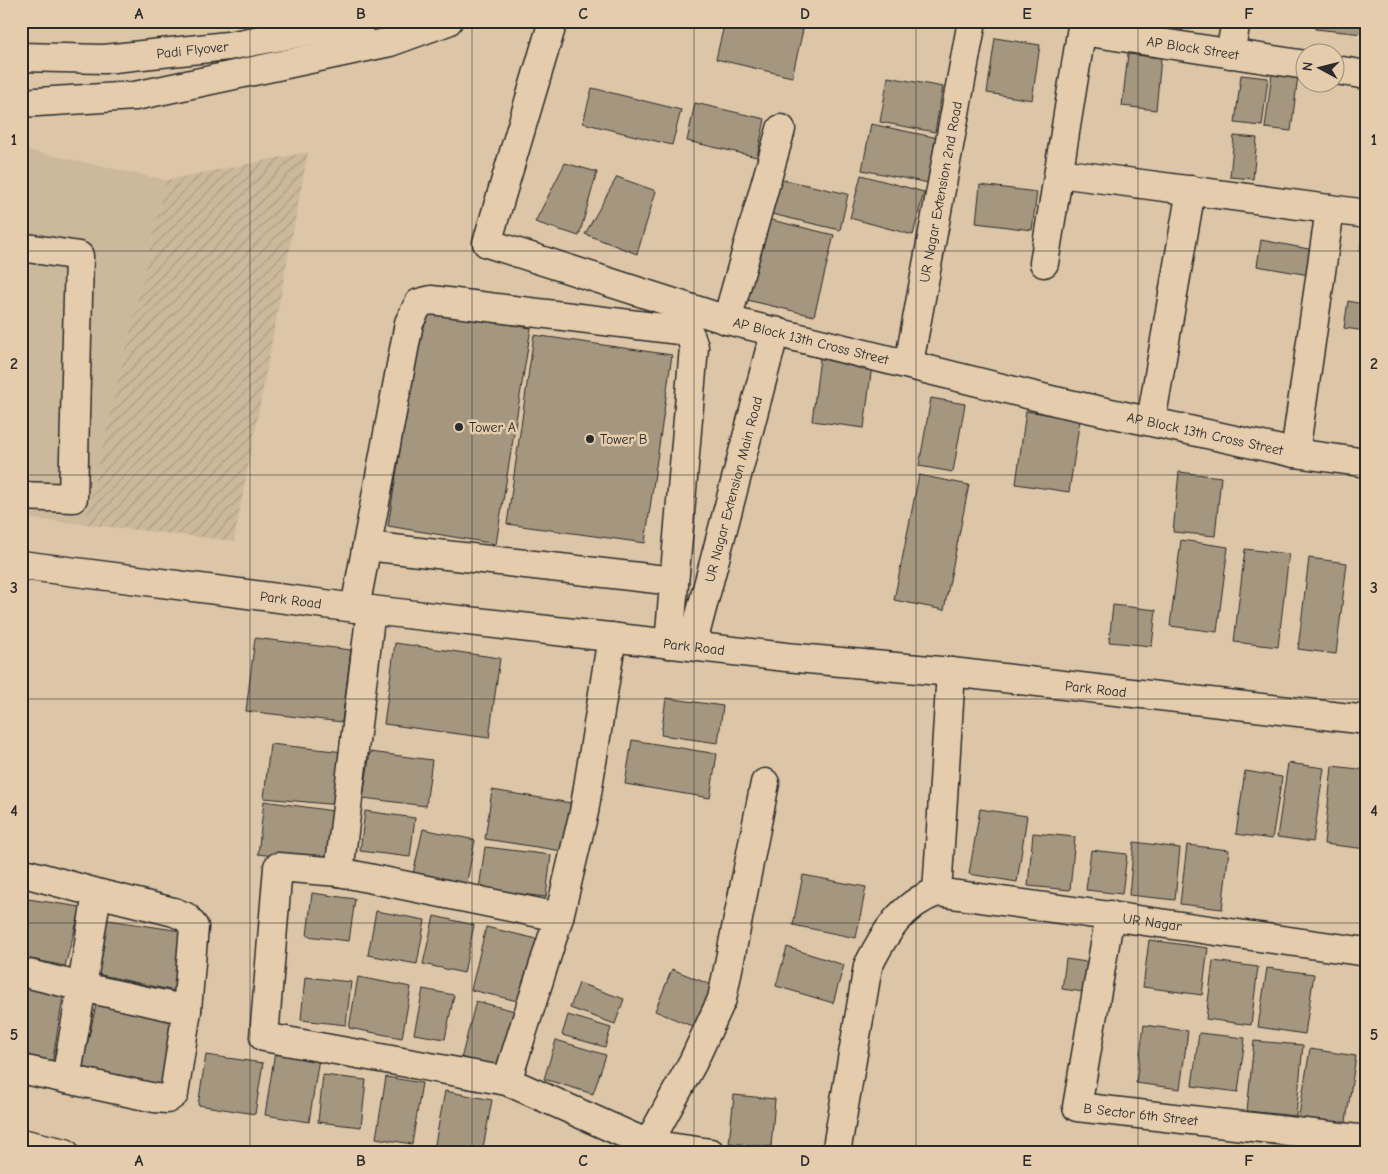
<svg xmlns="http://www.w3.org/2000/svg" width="1388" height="1174" font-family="'Comic Neue',sans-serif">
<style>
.built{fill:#ccb89b}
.industrial{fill:url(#industrial-furrows)}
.building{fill:#a59680;stroke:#2b2b2b}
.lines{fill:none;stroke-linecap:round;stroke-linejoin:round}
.minor-casing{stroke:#2b2b2b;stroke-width:31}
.major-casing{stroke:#2b2b2b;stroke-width:31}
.minor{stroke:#e4ccac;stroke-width:28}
.major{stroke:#e4ccac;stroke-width:28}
.grid{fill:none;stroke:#2b2b2b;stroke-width:1;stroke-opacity:0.55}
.poi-dot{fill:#2b2b2b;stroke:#e4ccac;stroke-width:2}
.labels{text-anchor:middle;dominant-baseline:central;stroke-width:5;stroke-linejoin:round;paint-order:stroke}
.street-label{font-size:14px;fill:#2b2b2b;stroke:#e4ccac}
.poi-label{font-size:14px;fill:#2b2b2b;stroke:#e4ccac;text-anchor:start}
.neatline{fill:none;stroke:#2b2b2b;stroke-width:2}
.grid-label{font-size:16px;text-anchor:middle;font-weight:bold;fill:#2b2b2b}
</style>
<defs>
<pattern id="industrial-furrows" width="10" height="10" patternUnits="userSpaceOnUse" patternTransform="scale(1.25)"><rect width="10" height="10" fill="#ccb89b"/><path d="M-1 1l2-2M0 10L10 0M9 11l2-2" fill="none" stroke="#af9e86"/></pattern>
</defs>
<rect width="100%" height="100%" fill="#ddc6a7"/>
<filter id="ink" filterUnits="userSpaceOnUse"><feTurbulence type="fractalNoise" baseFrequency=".02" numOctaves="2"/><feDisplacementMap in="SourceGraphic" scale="10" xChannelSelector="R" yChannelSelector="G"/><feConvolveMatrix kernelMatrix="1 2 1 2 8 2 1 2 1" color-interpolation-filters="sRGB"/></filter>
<g filter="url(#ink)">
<path class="built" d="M21 149 166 180 84 524 21 518Z"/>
<path class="industrial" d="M308 152 234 541 84 524 166 180Z"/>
<path class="building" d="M725 21H769L803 30 792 77 716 59Z
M1133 21H1184L1181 41 1131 33Z
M1316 21H1365L1363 34 1315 29Z
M995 38 1040 45 1032 100 987 93Z
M1128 54 1161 58 1156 110 1122 106Z
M1272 73 1298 76 1291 131 1265 128Z
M1241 75 1268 78 1262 126 1235 123Z
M888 77 943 87 935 132 880 122Z
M592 88 681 110 672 145 583 123Z
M695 103 765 119 757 157 687 141Z
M871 124 943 139 934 184 862 170Z
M1234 136 1257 138 1253 179 1230 177Z
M565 163 597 172 579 236 535 222Z
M861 175 924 192 913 235 850 218Z
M617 177 656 191 637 254 585 234Z
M771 177 848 194 840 230 763 212Z
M980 185 1037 192 1032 230 976 223Z
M763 218 834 235 814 316 743 299Z
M1364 218H1367V254L1360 253Z
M1261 240 1314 250 1309 275 1257 266Z
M1348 301 1367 305V331L1344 328Z
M422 311 531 328 496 544 388 526Z
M534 335 672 355 645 543 507 524Z
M820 358 872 365 864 428 812 421Z
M931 398 965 404 953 472 919 466Z
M1026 411 1080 419 1069 492 1016 484Z
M1179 472 1221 477 1215 536 1173 532Z
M919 475 969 485 944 610 894 600Z
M1181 540 1228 547 1217 632 1170 626Z
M1245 549 1289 554 1278 647 1234 642Z
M1309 558 1347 563 1336 654 1298 649Z
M1113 605 1156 610 1152 646 1109 642Z
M1367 620V669L1360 668Z
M255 638 351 650 342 722 246 711Z
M395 643 500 658 489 738 384 724Z
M666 698 723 706 718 743 661 735Z
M632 740 717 754 710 798 625 784Z
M270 744 344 752 339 805 264 798Z
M370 752 432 760 426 806 363 798Z
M1288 763 1324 768 1313 842 1277 837Z
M1332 766 1367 770V849L1324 844Z
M1245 771 1282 777 1272 839 1236 834Z
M492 790 577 804 569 852 485 839Z
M264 801 340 812 333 864 258 854Z
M980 809 1027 816 1017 882 969 874Z
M365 811 415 818 410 857 360 851Z
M423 829 475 840 466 886 413 874Z
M1033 833 1075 837 1070 890 1028 886Z
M1134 842 1180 848 1175 900 1129 895Z
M1187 845 1229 850 1222 909 1180 904Z
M485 847 551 855 546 897 479 889Z
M1091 850 1127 854 1122 894 1086 890Z
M803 875 866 887 856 938 793 925Z
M312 893 355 899 349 941 307 936Z
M21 898 81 907 65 966 21 957Z
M376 911 425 920 417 964 368 955Z
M434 916 474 925 464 973 423 964Z
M102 919 181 931 175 991 97 974Z
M486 927 537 939 522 1002 471 990Z
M1149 940 1208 948 1202 995 1143 987Z
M787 947 844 965 833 1003 776 986Z
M1066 959 1094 963 1091 993 1062 989Z
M1213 961 1258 967 1251 1025 1206 1019Z
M1267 968 1314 974 1305 1034 1258 1027Z
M672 969 716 987 699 1029 655 1011Z
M305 977 351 982 346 1025 301 1020Z
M358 977 411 987 402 1038 349 1028Z
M579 983 624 999 615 1024 570 1008Z
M21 986 63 997 52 1065 21 1058Z
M423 989 454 995 445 1039 414 1034Z
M97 1001 179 1020 164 1086 82 1067Z
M476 1001 519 1012 503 1074 460 1063Z
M568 1015 611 1028 605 1047 562 1035Z
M1144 1025 1188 1031 1180 1089 1136 1083Z
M1199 1033 1245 1038 1238 1092 1192 1086Z
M556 1040 606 1055 593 1094 544 1079Z
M1254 1041 1303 1045 1296 1116 1247 1111Z
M276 1045 320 1052 309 1122 265 1115Z
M1310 1049 1356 1056 1345 1128 1298 1121Z
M206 1055 263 1063 255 1114 198 1105Z
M323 1075 366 1080 361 1127 318 1122Z
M386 1077 422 1083 412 1144 376 1138Z
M445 1091 492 1100 482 1153H453L434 1149Z
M734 1095 775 1099 771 1147 729 1143Z"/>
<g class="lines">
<g class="minor-casing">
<g id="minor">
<path id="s1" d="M553 21 487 243 727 320 1055 401 1295 453 1367 463"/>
<path id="s2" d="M1082 31 1306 65"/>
<path d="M1230 54 1236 21"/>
<path d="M1336 70 1367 75"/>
<path d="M1059 173 1367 214"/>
<path d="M21 247 79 256 73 498 21 496"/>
<path d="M1044 263 1083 21"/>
<path d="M727 320 781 129"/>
<path id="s3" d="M909 363 972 21"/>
<path d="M1151 421 1191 190"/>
<path d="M1295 453 1330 209"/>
<path d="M367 546 674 581"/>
<path id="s4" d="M21 565 371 610 786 657 951 672 1367 720"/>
<path d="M355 608 409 323 419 303 431 300 679 330 690 335 694 347 669 644"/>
<path d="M371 610 339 872 278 867 264 1037 507 1081 648 1144 711 1153"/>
<path id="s5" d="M692 646 775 331"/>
<path d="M21 872 97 893 174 912 186 917 194 927 187 1010 82 987 97 893"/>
<path d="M339 872 559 917"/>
<path d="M937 892 951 672"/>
<path id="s6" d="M1110 915 1077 1107 1367 1140"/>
<path d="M21 972 82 987 66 1079"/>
<path d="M21 1069 155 1098 167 1099 174 1094 187 1010"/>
<path d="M507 1081 559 917 584 812 612 637"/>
<path d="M21 1143 65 1153"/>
<path d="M647 1153 648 1144 693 1062 722 999 765 783"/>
<path id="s7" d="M836 1153 868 966C884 934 902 904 937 892L1367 952"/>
</g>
</g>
<g class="major-casing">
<g id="major">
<path id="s8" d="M21 57 104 59 228 46 363 21"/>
<path d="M21 103 135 96 390 42 448 21"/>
</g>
</g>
<use href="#minor" class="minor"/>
<use href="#major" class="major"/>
</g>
</g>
<path class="grid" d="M250 21V1153M472 21V1153M694 21V1153M916 21V1153M1138 21V1153M21 251H1367M21 475H1367M21 699H1367M21 923H1367"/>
<g class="poi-dot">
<circle cx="459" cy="427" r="5"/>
<circle cx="590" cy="439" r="5"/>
</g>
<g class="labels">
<g class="street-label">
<text stroke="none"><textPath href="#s2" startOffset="112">AP Block Street</textPath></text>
<text stroke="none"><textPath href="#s8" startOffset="172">Padi Flyover</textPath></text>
<text stroke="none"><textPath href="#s3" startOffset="174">UR Nagar Extension 2nd Road</textPath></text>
<text stroke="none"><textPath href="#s1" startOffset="570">AP Block 13th Cross Street</textPath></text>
<text stroke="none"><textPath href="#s1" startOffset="975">AP Block 13th Cross Street</textPath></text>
<text stroke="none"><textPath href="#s5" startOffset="162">UR Nagar Extension Main Road</textPath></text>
<text stroke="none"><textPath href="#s4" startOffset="272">Park Road</textPath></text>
<text stroke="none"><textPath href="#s4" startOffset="678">Park Road</textPath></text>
<text stroke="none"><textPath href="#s4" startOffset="1082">Park Road</textPath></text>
<text stroke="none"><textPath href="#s7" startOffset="511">UR Nagar</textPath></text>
<text stroke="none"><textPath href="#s6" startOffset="259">B Sector 6th Street</textPath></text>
</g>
<g class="poi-label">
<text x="469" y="427">Tower A</text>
<text x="600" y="439">Tower B</text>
</g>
</g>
<rect width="1388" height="1174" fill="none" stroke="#e4ccac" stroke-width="55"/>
<g transform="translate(1320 68) rotate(277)"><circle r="24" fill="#e4ccac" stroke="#9a8c78"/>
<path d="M0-4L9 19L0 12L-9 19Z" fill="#2b2b2b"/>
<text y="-8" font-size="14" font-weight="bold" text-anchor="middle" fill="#2b2b2b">N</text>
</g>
<rect x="28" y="28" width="1332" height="1118" class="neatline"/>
<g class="grid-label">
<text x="139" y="19">A</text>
<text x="361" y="19">B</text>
<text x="583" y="19">C</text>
<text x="805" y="19">D</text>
<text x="1027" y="19">E</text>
<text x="1249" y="19">F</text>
<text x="14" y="145">1</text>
<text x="1374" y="145">1</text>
<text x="14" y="369">2</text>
<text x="1374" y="369">2</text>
<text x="14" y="593">3</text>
<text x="1374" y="593">3</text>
<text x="14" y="816">4</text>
<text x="1374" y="816">4</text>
<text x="14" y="1040">5</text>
<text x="1374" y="1040">5</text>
<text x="139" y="1166">A</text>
<text x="361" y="1166">B</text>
<text x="583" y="1166">C</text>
<text x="805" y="1166">D</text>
<text x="1027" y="1166">E</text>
<text x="1249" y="1166">F</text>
</g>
</svg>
